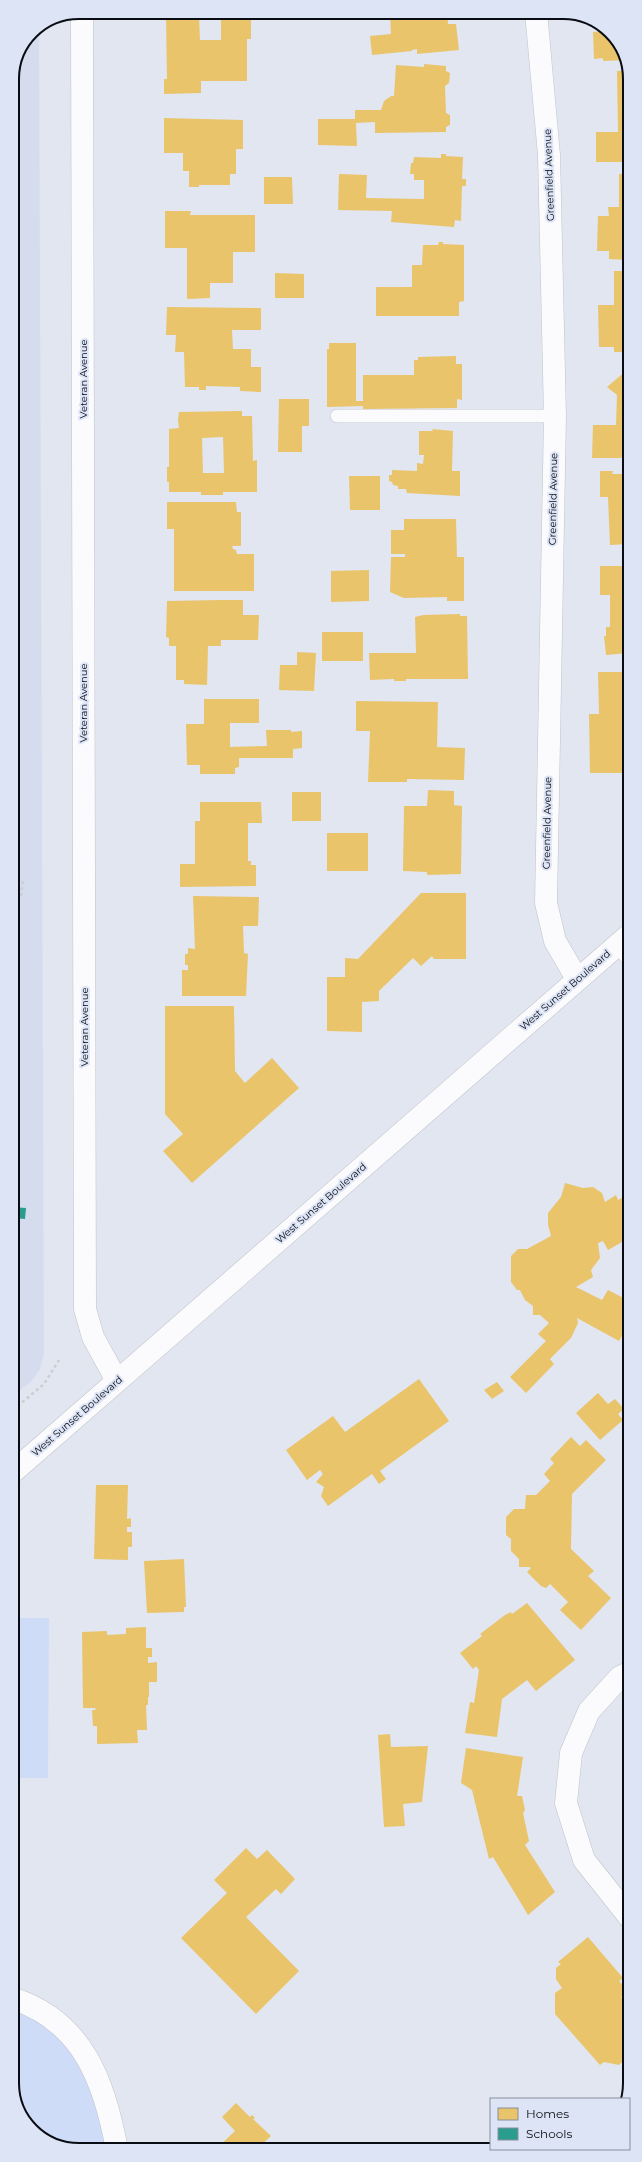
<svg xmlns="http://www.w3.org/2000/svg" width="642" height="2162" font-family="Montserrat,sans-serif">
<style>
.built{fill:#d4dcee}
.green{fill:#cfdcf8}
.homes{fill:#e9c46a;fill-rule:evenodd}
.schools{fill:#2a9d8f}
.lines{fill:none;stroke-linecap:round;stroke-linejoin:round}
.lane-casing{stroke:#bfc3cb;stroke-width:14}
.street-casing{stroke:#bfc3cb;stroke-width:23}
.secondary-casing{stroke:#bfc3cb;stroke-width:23}
.path{stroke:#cdced1;stroke-width:2.5;stroke-dasharray:3 3;stroke-linecap:butt}
.lane{stroke:#fbfbfd;stroke-width:13}
.street{stroke:#fbfbfd;stroke-width:22}
.secondary{stroke:#fbfbfd;stroke-width:22}
.labels{text-anchor:middle;dominant-baseline:central;stroke-width:4;stroke-linejoin:round;paint-order:stroke}
.street-label{font-size:10px;fill:#090c12;stroke:#dce4f6}
.rim{fill:none;stroke:#090c12;stroke-width:2}
</style>
<rect width="100%" height="100%" fill="#e2e6f0"/>
<path class="built" d="M39 27 44 1353 40 1369 31 1382 13 1395 12 79 17 53 32 32Z"/>
<path class="green" d="M14 1618H49L48 1778H14Z
M14 1999 75 2040 117 2150H75L35 2133 14 2100Z"/>
<path class="homes" d="M447 13 448 24H456L459 50 417 54V49L412 50V51L372 55 370 36 391 34 390 14Z
M221 15H251V39H247V81H201V93L164 94V79H167L166 16H199L200 40H221Z
M602 29H607L626 60 603 61V58L594 59 593 32 602 31Z
M424 64 446 66V71L450 73 449 83 445 86 446 113 450 115V125L446 127V132L375 133V122L356 123 357 146 318 145V119H355V110H381L384 101 391 96H394L396 65 424 67Z
M617 71H628V162H596V132H618Z
M164 118 243 120V149H236V174H230V185H199V187H189V171H183V153H164Z
M441 154H446V156L463 157 462 179H466V186H462L461 221 455 220 454 227 391 222 392 211 338 210 339 174 367 175 366 198 424 199V180H414V174H410L411 163H413L414 157 441 158Z
M619 174H628V260L609 259V251H597L598 216H609L608 207H619Z
M264 177H292L293 204H264Z
M165 211H191L190 215H255V252H233V283H210V298L187 299V248H165Z
M439 242H443V244L464 245V301L459 302V316H376V287H412V265H422L423 245H438Z
M614 271H628V352H614V347H599L598 305H614Z
M275 273 304 274V298H275Z
M167 307 261 308V330H232L233 349H251V367H261V392L240 391V387L206 386V390H199V387H185L184 352H175L176 335H166Z
M329 343H356V401H363V375H414V360H418V357L456 356V364H462V400L457 399V408L363 409V406L327 407V349H329Z
M627 370 628 455 625 454 621 458H592L593 425H616L617 395 607 387Z
M279 399H309V426H302V452H278Z
M242 411V416H252L253 461 257 460V492H223V495H201V492H169V482H167V467H169V429L179 428 178 421 179 412ZM223 437 224 473H203L202 438Z
M432 429 453 431 452 471H460V496L407 493 406 489H398V486L393 485 392 482 389 481V475H392V470L417 471V463L423 464 424 455H419V431H433Z
M600 471H613L612 474H628V544L610 545 608 497H600Z
M349 476H380V510H350Z
M167 502H236L237 512H241V546H232L233 549 236 550 237 554H254V591H174V529H167Z
M404 519H456L457 557H464V601H447V597L404 598 390 592 391 557H405V554H391V530H404Z
M600 566H628V653L606 655 604 636H606V627H610V595H600Z
M369 570V601L331 602V571Z
M220 600H243V615H259L258 640H221V646H208L207 685 184 684V680H176V646H169V638L166 637 167 601Z
M460 614V616H467L468 679H406V681H394V679L370 680 369 653H416L415 617 423 615Z
M322 632H363V661H322Z
M297 652 316 653 314 691 279 690 280 665H297Z
M598 672H628L629 773H590L589 714H599Z
M204 699H259V723H230V747L267 746 266 730H291V732L302 731V748L293 749V758H239V767L235 768V774H200V765H187L186 724H204Z
M356 701 438 702 437 747 465 748 464 780 407 779V782H368L370 731H356Z
M428 790 454 791V805L462 806 461 874 427 875V872L403 871 404 806H427Z
M292 792H321V821H292Z
M200 802H261L262 823H248V861H251V865H256V886L180 887V864H195V821H200Z
M327 833H368V871H327Z
M421 893H466V959H434L432 956 421 966 413 958 379 991V1001L362 1002V1032L327 1031V977H345V958L358 959Z
M193 896 259 897 258 926H243L244 953 248 954 246 996H182V970H188V965H185V954H188V948L195 949Z
M165 1006H234L235 1071 245 1083 272 1058 299 1088 192 1183 163 1151 183 1134 165 1114Z
M565 1183 583 1188 593 1187 602 1193 605 1202 616 1195 618 1200 625 1196 629 1202V1238L608 1250 603 1241 598 1243 600 1258 591 1270 593 1277 576 1287 602 1300 608 1290 629 1301V1337L623 1334 619 1341 577 1318 578 1323 571 1338 550 1359 554 1364 526 1393 510 1377 546 1341 538 1334 549 1323 540 1315H533V1306L525 1300 520 1290H517L511 1282V1256L518 1249H527L551 1236 548 1225V1213L561 1197Z
M419 1379 449 1421 380 1471 386 1479 379 1484 372 1474 328 1506 321 1496 324 1487 316 1482 323 1474 320 1470 307 1480 286 1450 333 1416 345 1432Z
M497 1382 504 1391 492 1399 484 1390Z
M598 1393 608 1404 615 1399 624 1409 618 1414 623 1420 600 1440 576 1413Z
M571 1437 580 1446 586 1440 606 1460 572 1494 571 1549 594 1571 588 1576 611 1598 581 1630 560 1610 568 1602 550 1584 546 1588 541 1586 527 1572 531 1568 529 1567H519V1559L511 1551V1539L506 1535V1517L514 1509H525L526 1495H536L550 1481 544 1474 554 1463 550 1459Z
M96 1485H128L127 1519 131 1518V1527H127V1532H132V1547H128V1560L94 1559Z
M184 1559 186 1607H184V1612L147 1613 144 1561Z
M527 1603 575 1660 536 1691 527 1680 502 1699 497 1737 465 1733 470 1702 474 1703 479 1670 476 1666 473 1669 460 1653 482 1636 480 1634 505 1615 511 1612 512 1614Z
M146 1627V1648H152V1657H148V1663L157 1662V1682H149V1697H148V1705H146L147 1730H137L138 1743 97 1744V1726H93L92 1710H96L95 1708H83L82 1632 107 1631V1635L126 1634V1628Z
M390 1734 391 1747 428 1746 422 1802 403 1804 405 1826 384 1827 378 1735Z
M466 1748 523 1757 517 1796H522L525 1810 523 1813 529 1841 525 1845 555 1892 528 1915 493 1857 489 1859 472 1790 461 1783Z
M630 1799V1823H629L625 1800Z
M246 1848 257 1859 267 1850 295 1879 281 1894 276 1889 246 1917 299 1971 256 2014 181 1938 227 1893 214 1880Z
M588 1937 623 1978 619 1981 628 1992 621 1997 630 2008V2067L624 2060 619 2065 604 2062 600 2065 555 2014V1993L562 1988 556 1979V1968L561 1964 558 1962Z
M236 2103 250 2117 252 2115 255 2118 253 2119 271 2136 257 2149H216L235 2131 222 2117Z"/>
<path class="schools" d="M13 1207 26 1208 25 1219 13 1218Z"/>
<g class="lines">
<g class="lane-casing">
<path id="lane" d="M337 416H555
M616 946 629 960"/>
</g>
<g class="street-casing">
<path id="street" d="M536 12 549 155 555 416 546 903 555 941 577 979
M630 1672 620 1677 589 1711 571 1753 566 1803 584 1860 630 1918
M14 1999C84 2022 105 2084 117 2150"/>
</g>
<g class="secondary-casing">
<path id="secondary" d="M82 17 85 1309 93 1337 117 1381
M14 1471 629 935"/>
</g>
<path class="path" d="M21 896 23 880
M13 1410 44 1384 59 1360"/>
<use href="#lane" class="lane"/>
<use href="#street" class="street"/>
<use href="#secondary" class="secondary"/>
</g>
<g class="labels">
<g class="street-label">
<text transform="translate(549 175) rotate(-92)">Greenfield Avenue</text>
<text transform="translate(83 379) rotate(-90)">Veteran Avenue</text>
<text transform="translate(553 499) rotate(-89)">Greenfield Avenue</text>
<text transform="translate(83 703) rotate(-90)">Veteran Avenue</text>
<text transform="translate(547 823) rotate(-89)">Greenfield Avenue</text>
<text transform="translate(565 990) rotate(-41)">West Sunset Boulevard</text>
<text transform="translate(84 1027) rotate(-90)">Veteran Avenue</text>
<text transform="translate(321 1203) rotate(-41)">West Sunset Boulevard</text>
<text transform="translate(77 1416) rotate(-41)">West Sunset Boulevard</text>
</g>
</g>
<path d="M0 0H642V2162H0ZM79 19H563A60 60 0 0 1 623 79V2083A60 60 0 0 1 563 2143H79A60 60 0 0 1 19 2083V79A60 60 0 0 1 79 19Z" fill="#dce4f6" fill-rule="evenodd"/>
<path class="rim" d="M79 19H563A60 60 0 0 1 623 79V2083A60 60 0 0 1 563 2143H79A60 60 0 0 1 19 2083V79A60 60 0 0 1 79 19Z"/>
<rect x="490" y="2098" width="140" height="52" fill="#dce4f6" stroke="#888e9b"/>
<rect x="498" y="2108" width="20" height="12" fill="#e9c46a" stroke="#888e9b"/>
<text x="526" y="2118" font-size="12" fill="#090c12">Homes</text>
<rect x="498" y="2128" width="20" height="12" fill="#2a9d8f" stroke="#888e9b"/>
<text x="526" y="2138" font-size="12" fill="#090c12">Schools</text>
</svg>
